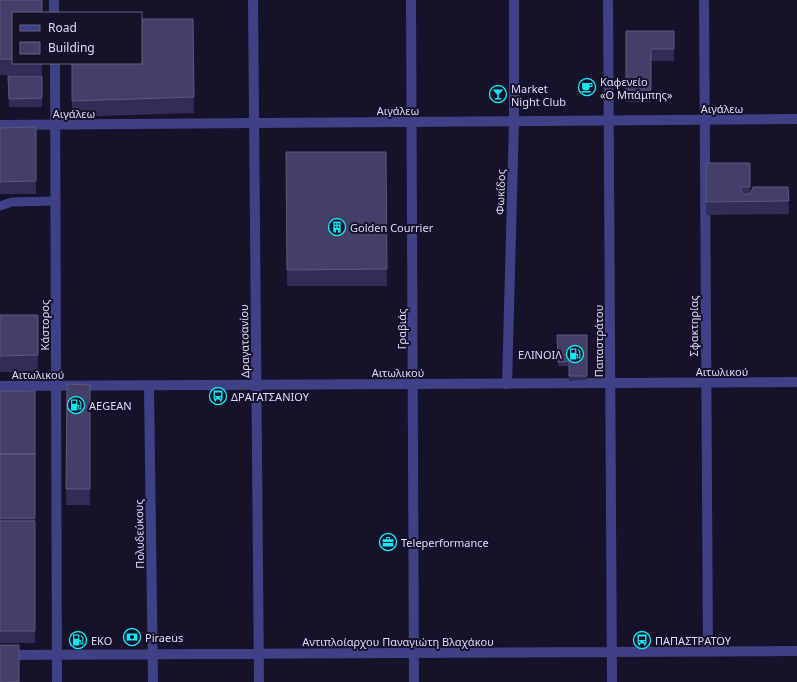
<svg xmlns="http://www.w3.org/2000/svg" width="797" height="682" font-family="'Noto Sans',sans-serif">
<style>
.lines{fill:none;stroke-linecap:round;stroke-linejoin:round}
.service{stroke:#3f4086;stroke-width:9}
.minor{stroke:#3f4086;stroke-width:10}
.tertiary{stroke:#3f4086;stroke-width:10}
.wall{fill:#322c56}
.building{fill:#443f68;stroke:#5c587f}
.labels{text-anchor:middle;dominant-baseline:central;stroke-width:4;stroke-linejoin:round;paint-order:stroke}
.poi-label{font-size:11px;fill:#dedcfd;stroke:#151229;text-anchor:start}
.street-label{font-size:11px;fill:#dedcfd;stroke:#151229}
</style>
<rect width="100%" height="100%" fill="#151229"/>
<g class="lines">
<path class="service" d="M0 206 12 202 56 201"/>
<path class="minor" d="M54 0V13
M253 0 259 682
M411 0 414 682
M608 0 612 682
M704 0 708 652
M55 63 57 682
M507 384 514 122V0
M149 386 153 682
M0 655 797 651"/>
<path class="tertiary" d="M0 125 797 119
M0 386 797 382"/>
</g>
<path class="wall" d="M0 0 13 13V63H42V75H0Z
M193 19 194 113 72 117V63Z
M626 31H674V61H651V102H626Z
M8 76H42V107H9Z
M36 127V194H0V128Z
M286 152H386L387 286H287Z
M706 163H750V194L788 187 789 214 706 215Z
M0 315H38V372H0Z
M557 335H587V380L569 381V366H558Z
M67 384 90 385V505H66Z
M0 391H35V643H0Z"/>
<path class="building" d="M0 0H42V13H13V59H0Z
M141 19H193L194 97 72 101V63H141Z
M626 31H674V49H651V90H626Z
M8 76H42V98L9 99Z
M36 127V181L0 182V128Z
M286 152H386L387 269 287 270Z
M706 163H750V187H741L742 194H750L753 187H788L789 201 706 202Z
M0 315H38V355L0 356Z
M557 335H587V376H569V361L558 362Z
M67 384 90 385V489H66Z
M0 391H35V454H0Z
M0 454H35V518H0Z
M0 521H35V631H0Z
M0 645H19V682H0Z"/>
<defs>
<g id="cafe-ring" transform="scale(0.9)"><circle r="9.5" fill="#151229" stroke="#11e8f4" stroke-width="1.5"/><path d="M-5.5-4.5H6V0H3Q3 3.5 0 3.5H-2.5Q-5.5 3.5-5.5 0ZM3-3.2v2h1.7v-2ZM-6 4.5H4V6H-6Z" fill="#11e8f4"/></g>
<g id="bar-ring" transform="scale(0.9)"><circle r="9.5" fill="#151229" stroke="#11e8f4" stroke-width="1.5"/><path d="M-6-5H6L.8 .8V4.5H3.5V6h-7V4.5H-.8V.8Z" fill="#11e8f4"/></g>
<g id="building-ring" transform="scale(0.9)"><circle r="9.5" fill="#151229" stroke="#11e8f4" stroke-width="1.5"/><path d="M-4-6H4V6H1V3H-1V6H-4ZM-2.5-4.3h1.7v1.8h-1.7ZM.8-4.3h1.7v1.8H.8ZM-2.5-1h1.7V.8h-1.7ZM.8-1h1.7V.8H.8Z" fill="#11e8f4"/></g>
<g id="fuel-ring" transform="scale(0.9)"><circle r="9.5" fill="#151229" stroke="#11e8f4" stroke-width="1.5"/><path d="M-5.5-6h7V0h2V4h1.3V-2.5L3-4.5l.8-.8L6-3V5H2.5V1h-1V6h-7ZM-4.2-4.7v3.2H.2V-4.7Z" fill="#11e8f4"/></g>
<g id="bus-ring" transform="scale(0.9)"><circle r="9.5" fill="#151229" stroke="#11e8f4" stroke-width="1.5"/><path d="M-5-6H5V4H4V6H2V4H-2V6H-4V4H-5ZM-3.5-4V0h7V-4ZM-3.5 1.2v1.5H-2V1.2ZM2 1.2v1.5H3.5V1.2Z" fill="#11e8f4"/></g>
<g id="office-ring" transform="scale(0.9)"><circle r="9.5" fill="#151229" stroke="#11e8f4" stroke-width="1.5"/><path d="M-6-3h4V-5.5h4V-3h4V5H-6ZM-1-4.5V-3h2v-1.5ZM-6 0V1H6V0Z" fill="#11e8f4"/></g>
<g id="bank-ring" transform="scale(0.9)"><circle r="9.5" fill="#151229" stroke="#11e8f4" stroke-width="1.5"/><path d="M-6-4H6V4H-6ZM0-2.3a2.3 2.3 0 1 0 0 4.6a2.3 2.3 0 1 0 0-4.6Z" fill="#11e8f4"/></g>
</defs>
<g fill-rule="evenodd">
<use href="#cafe-ring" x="587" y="87"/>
<use href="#bar-ring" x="498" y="94"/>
<use href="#building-ring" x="337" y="227"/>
<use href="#fuel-ring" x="575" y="354"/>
<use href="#bus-ring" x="218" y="396"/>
<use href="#fuel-ring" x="76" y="405"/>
<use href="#office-ring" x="388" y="542"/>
<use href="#bank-ring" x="132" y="637"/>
<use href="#fuel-ring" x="78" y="640"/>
<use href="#bus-ring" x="642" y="640"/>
</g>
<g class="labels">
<g class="poi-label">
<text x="600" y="81">Καφενείο<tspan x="600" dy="13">«Ο Μπάμπης»</tspan></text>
<text x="511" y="88">Market<tspan x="511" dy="13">Night Club</tspan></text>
<text x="350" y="227">Golden Courrier</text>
<text x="562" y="354" text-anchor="end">ΕΛΙΝΟΙΛ</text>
<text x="231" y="396">ΔΡΑΓΑΤΣΑΝΙΟΥ</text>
<text x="89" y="405">AEGEAN</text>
<text x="401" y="542">Teleperformance</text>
<text x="145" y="637">Piraeus</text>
<text x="91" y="640">EKO</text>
<text x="655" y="640">ΠΑΠΑΣΤΡΑΤΟΥ</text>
</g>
<g class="street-label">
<text x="722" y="108">Αιγάλεω</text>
<text x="398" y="110">Αιγάλεω</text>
<text x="74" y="113">Αιγάλεω</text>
<text transform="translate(500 192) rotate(-88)">Φωκίδος</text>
<text transform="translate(44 325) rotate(-90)">Κάστορος</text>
<text transform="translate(693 326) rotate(-90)">Σφακτηρίας</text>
<text transform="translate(401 329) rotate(-90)">Γραβιάς</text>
<text transform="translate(244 341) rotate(-91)">Δραγατσανίου</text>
<text transform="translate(598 341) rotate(-90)">Παπαστράτου</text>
<text x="722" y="371">Αιτωλικού</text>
<text x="398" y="372">Αιτωλικού</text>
<text x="38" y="374">Αιτωλικού</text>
<text transform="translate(139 534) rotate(-91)">Πολυδεύκους</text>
<text x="398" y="641">Αντιπλοίαρχου Παναγιώτη Βλαχάκου</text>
</g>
</g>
<rect x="12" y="12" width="130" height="52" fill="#151229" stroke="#65637e"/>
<rect x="20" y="25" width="20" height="6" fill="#3f4086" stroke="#65637e"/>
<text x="48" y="32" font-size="12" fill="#dedcfd">Road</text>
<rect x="20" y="42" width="20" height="12" fill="#443f68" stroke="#65637e"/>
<text x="48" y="52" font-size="12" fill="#dedcfd">Building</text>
</svg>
